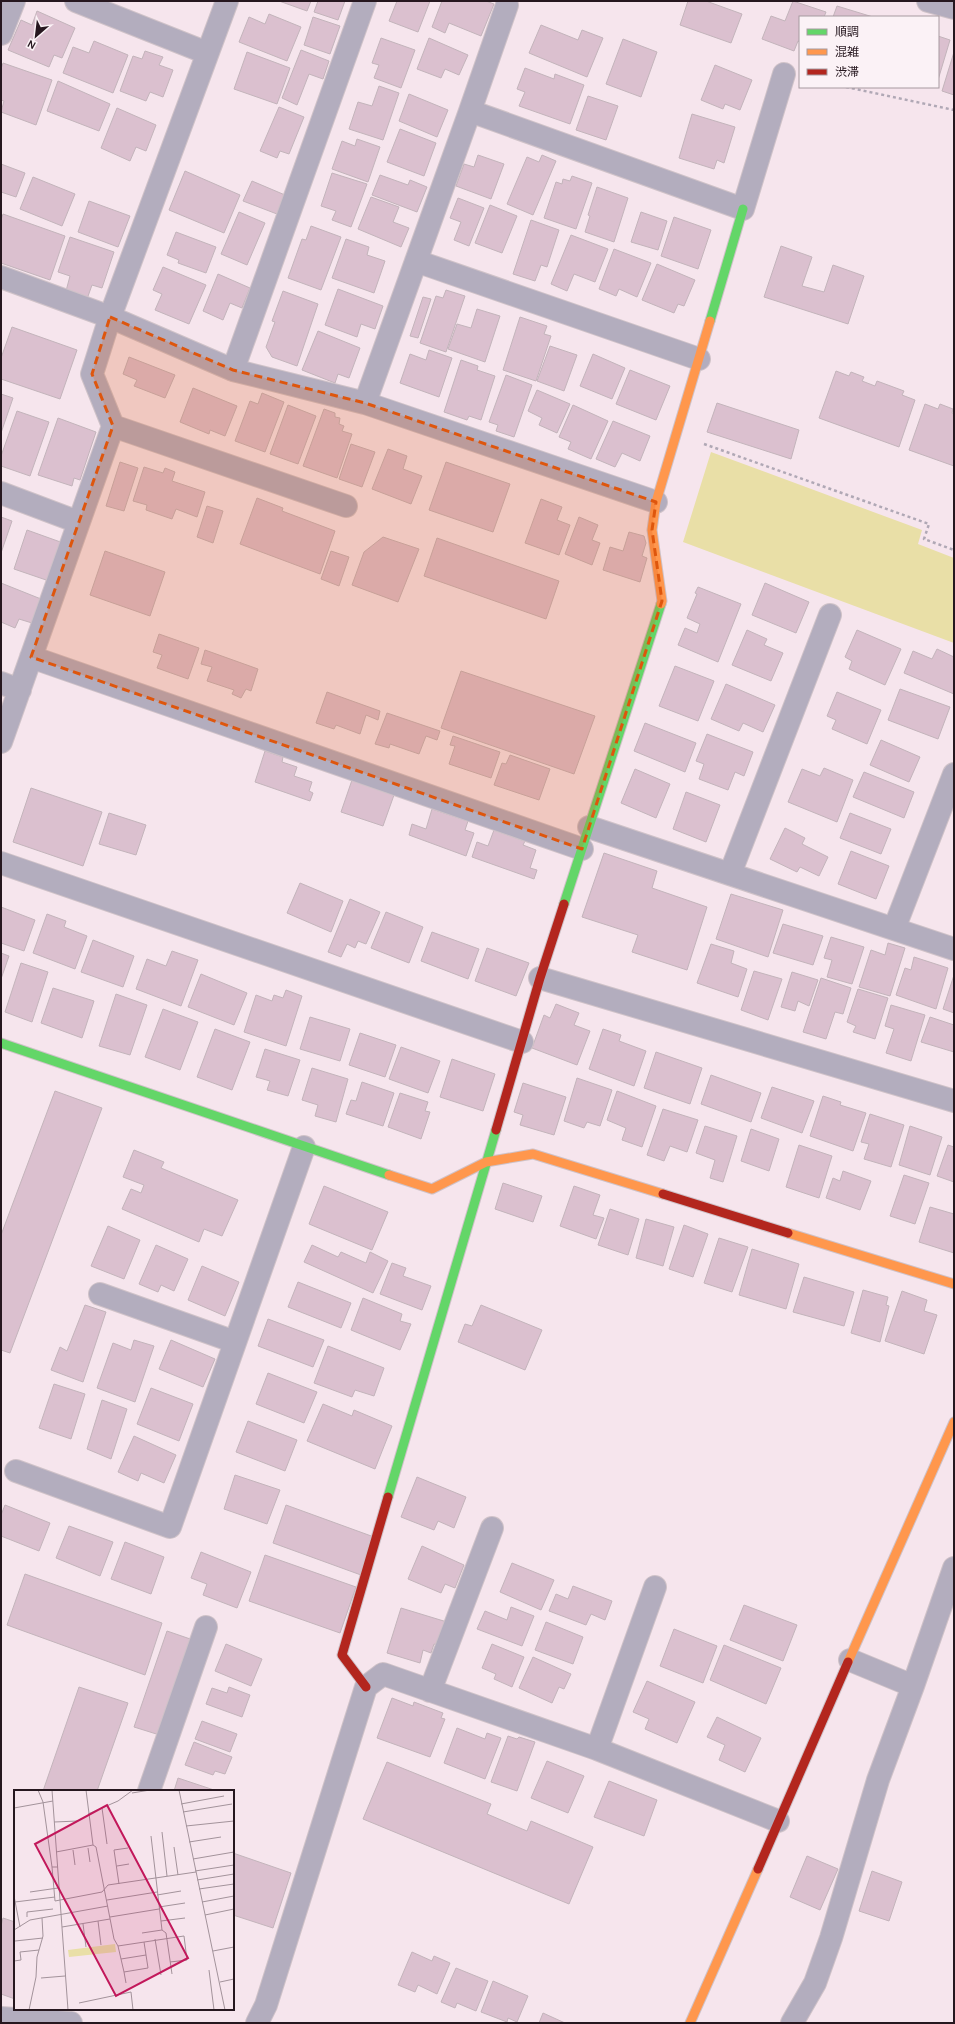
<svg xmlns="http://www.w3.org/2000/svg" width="955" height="2024" font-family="Karla,'Noto Sans JP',sans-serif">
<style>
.green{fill:#e9dfa7}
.building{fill:#dbc0cf;stroke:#c3b4bb}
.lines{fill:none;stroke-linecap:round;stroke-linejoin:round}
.street-casing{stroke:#cfc2c8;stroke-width:24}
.fast-casing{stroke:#cfc2c8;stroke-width:11}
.slow-casing{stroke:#cfc2c8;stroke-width:11}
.jam-casing{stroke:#cfc2c8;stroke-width:11}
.path{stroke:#b0a8b5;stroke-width:2.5;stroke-dasharray:3 3;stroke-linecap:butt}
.street{stroke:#b3adbe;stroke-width:22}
.fast{stroke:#63d668;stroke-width:9}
.slow{stroke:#ff974d;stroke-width:9}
.jam{stroke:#b3261e;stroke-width:9}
.marked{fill:#de560d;fill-opacity:0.2;stroke:#de560d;stroke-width:3;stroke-dasharray:8 5;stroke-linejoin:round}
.inset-road{fill:none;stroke:#a3939b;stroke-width:1}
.view{fill:#c2185b;fill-opacity:0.15;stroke:#c2185b;stroke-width:2}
.inset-edge{fill:none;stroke:#26171f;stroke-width:2}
</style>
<rect width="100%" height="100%" fill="#f6e5ed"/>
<path class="green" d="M711 452 922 530 918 544 954 558V643L683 542Z"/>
<path class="building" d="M279 1H311L307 11Z
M318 1H345L338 20 314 12Z
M397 1H430L418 32 389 21Z
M442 1H486L494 4 481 36 449 23 445 33 432 27Z
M688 1H706L742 14 731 43 680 25Z
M793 1 826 12 824 17H800V42L798 41 794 51 762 39 771 16 785 21Z
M837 6 873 17H833Z
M37 11 75 28 62 58 54 55 49 67 8 50 21 20 32 25Z
M269 14 301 27 287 61 239 42 249 17 265 24Z
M313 17 340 26 330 54 304 45Z
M541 25 578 40 582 30 603 38 587 77 529 53Z
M938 36 950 40 938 80Z
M381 38 415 50 401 88 374 78 379 65 372 63Z
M429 38 468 55 459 75 445 69 441 78 417 69Z
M623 39 657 52 641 97 606 84Z
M94 41 128 55 113 93 63 73 73 47 89 53Z
M301 50 329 61 323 79 309 74 297 105 282 98Z
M145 51 163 57 159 65 173 70 163 97 150 92 146 101 120 91 133 56 142 59Z
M247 52 290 68 277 104 234 89Z
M954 52V95L942 91Z
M3 63 52 80 36 125 1 112 4 101 1 100V69Z
M715 65 752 80 740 110 725 104 723 109 701 100Z
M525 68 554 79 555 74 584 85 570 124 519 106 525 92 517 89Z
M58 81 110 104 99 131 47 111Z
M379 86 399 93 383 140 349 129 358 102 372 106Z
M409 94 448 110 437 137 399 121Z
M588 96 618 106 606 140 576 130Z
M279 107 304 117 289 154 280 151 277 158 260 151Z
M117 108 156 125 146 151 136 147 130 161 101 148Z
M692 114 735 127 724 163 717 160 714 169 679 158Z
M400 129 436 143 424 176 387 162Z
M357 139 380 147 368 182 332 169 342 141 355 146Z
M478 155 504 164 491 199 456 186 464 164 474 167Z
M542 155 556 161 533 215 507 204 527 157 539 162Z
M1 164 25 173 16 197 1 192Z
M185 171 240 195 224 233 169 210Z
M332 173 367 184 351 227 332 220 336 211 321 206Z
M380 175 408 185 410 180 427 187 417 212 372 195Z
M572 176 592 183 576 229 544 218 556 182 562 184 563 179 570 181Z
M33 177 75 194 62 226 20 209Z
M252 181 285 195 277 214 243 201Z
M597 187 628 198 614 242 585 232 590 216 588 215Z
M371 197 399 207 393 222 409 228 401 247 358 229Z
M458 198 484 208 469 246 454 240 461 222 450 218Z
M89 201 130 216 118 247 78 232Z
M490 205 517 216 502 253 475 243Z
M239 212 265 223 247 265 221 254Z
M641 212 667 221 658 250 631 242Z
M3 214 65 236 50 280 1 263V220Z
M674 217 711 230 698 269 661 256Z
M531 220 559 230 547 267 541 265 535 281 513 274Z
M311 226 341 237 321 290 288 278 302 239 306 240Z
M176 232 216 247 206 273 178 263 179 260 167 255Z
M571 235 608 249 595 282 574 274 567 291 551 284Z
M70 237 114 252 102 288 92 285 87 299 66 291 70 276 58 272Z
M346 239 369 247 367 255 385 261 374 293 332 278Z
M781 246 812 257 802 286 824 292 833 265 864 276 848 324 764 297Z
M614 249 651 263 637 297 619 289 616 296 599 289Z
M657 264 695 280 684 306 678 304 674 313 642 300Z
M163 267 206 285 189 324 155 310 162 294 153 290Z
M218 274 250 288 242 308 230 303 223 320 203 311Z
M338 289 383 306 375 329 361 324 357 337 325 325Z
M446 290 465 296 446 352 420 343 436 296 443 298Z
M283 291 318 304 297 366 272 357 266 347 275 322 272 321Z
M423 297 431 299 418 338 410 336Z
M477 309 500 316 485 362 448 349 457 324 471 328Z
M520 317 547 326 544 334 551 336 536 381 503 370Z
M12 327 77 350 60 399 1 379V358Z
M318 331 360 348 349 378 338 374 335 383 302 370Z
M550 346 577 355 564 391 537 381Z
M429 350 452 358 439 397 400 383 410 354 426 360Z
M593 354 625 368 612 399 580 386Z
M129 357 175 375 165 398 134 386 137 380 123 374Z
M461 360 478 366 477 370 495 376 481 420 469 416 467 420 444 412Z
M630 370 670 386 656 420 616 404Z
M836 371 849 376 851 372 864 377 862 381 875 386 877 381 904 391 902 395 915 400 899 447 819 418Z
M506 375 532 385 514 437 496 431 498 425 489 422Z
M193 388 237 406 225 436 210 430 209 434 180 422Z
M537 390 570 404 557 433 539 425 542 418 528 411Z
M262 393 284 402 265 452 235 441 250 401 258 404Z
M1 394 13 398 1 433Z
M717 403 799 430 791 459 707 432Z
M925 404 938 409 940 404 953 409 952 413 954 414V466L909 450Z
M288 405 316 416 298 464 270 454Z
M573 405 608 421 591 459 568 449 571 442 559 437Z
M324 409 335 413V417L340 418 339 424 344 426 342 431 352 434 337 478 303 466Z
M17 411 49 422 30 476 1 466V456Z
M58 418 96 432 80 480 74 478 72 486 38 475Z
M613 421 650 436 640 461 622 453 615 467 596 459Z
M351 444 375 452 362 487 339 479Z
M388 449 407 456 403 469 422 476 411 504 372 489Z
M120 462 138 468 124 511 106 506Z
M446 462 510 484 493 532 429 510Z
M144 467 163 473 165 468 175 472 172 481 205 492 197 517 176 509 172 519 146 510 147 505 133 501Z
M257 498 283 508 282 511 335 531 320 574 240 544Z
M541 499 562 507 557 520 570 525 559 555 525 543Z
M207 506 223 511 213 543 197 537Z
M1 517 12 521 1 553Z
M579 517 598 525 592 540 600 543 592 565 565 554Z
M27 530 66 544 52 582 14 569Z
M629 532 644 536 646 543 642 556 647 558 640 582 603 570 610 547 623 551Z
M383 537 419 549 398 602 352 585 364 552Z
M437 538 559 581 546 619 424 576Z
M105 551 165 572 150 616 90 595Z
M331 551 349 557 339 586 321 579Z
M1 583 41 599 32 623 19 619 15 628 1 622Z
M765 583 809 602 796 633 752 615Z
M698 587 741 604 718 662 678 645 685 628 697 633 700 624 687 618 697 594 695 593Z
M747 630 767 639 764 645 783 653 771 681 732 665Z
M857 630 901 649 885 685 849 669 852 661 845 657Z
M159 634 199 648 188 679 157 668 162 655 153 652Z
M937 649 954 657V694L904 673 913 651 932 659Z
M205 650 258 669 251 691 246 689 241 698 232 694 234 690 207 681 212 667 201 664Z
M675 666 714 681 698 721 659 706Z
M461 671 595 716 574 774 441 728Z
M726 684 775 705 763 732 743 723 739 731 711 719Z
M900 689 950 707 938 739 888 720Z
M327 692 380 711 378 720 366 715 360 734 336 725 334 729 316 723Z
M837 692 881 710 867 744 832 729 836 720 827 716Z
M387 713 440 731 437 740 426 736 419 754 390 744 389 748 375 744Z
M645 723 696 743 685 772 634 751Z
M707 734 753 752 744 776 735 772 728 790 699 779 704 764 696 761Z
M453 736 500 752 491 778 449 764 455 746 450 745Z
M881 740 920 757 909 782 870 765Z
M265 751 283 757 282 762 297 767 294 776 312 782 309 791 313 793 310 801 255 782Z
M510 755 550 769 539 800 494 785 502 763 506 764Z
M824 768 853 780 837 822 788 802 802 769 820 776Z
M635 769 670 784 656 818 621 803Z
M864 772 914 792 904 818 853 797Z
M352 780 394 795 383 826 341 812Z
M31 788 102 812 83 866 13 842Z
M686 792 720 805 706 842 673 829Z
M432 809 468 821 465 830 474 833 466 856 409 835 412 824 426 829Z
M109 813 146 825 136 855 99 844Z
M850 813 891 829 881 854 840 838Z
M785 828 805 838 802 844 828 857 819 876 800 867 797 872 770 859Z
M494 830 525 841 523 845 536 850 530 868 537 870 534 879 472 857 477 842 488 846Z
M851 851 889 866 876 899 838 884Z
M604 853 657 871 652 888 707 907 687 970 632 952 638 935 582 917Z
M300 883 343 901 331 932 287 913Z
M731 894 783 910 768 957 716 939Z
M350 899 380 912 366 944 358 941 355 948 347 944 341 957 328 952Z
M1 907 35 920 24 951 1 943Z
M386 912 423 927 409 963 371 948Z
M47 914 66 921 64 927 87 936 75 969 33 953Z
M783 924 823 936 813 965 773 953Z
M432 932 479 949 468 979 421 961Z
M831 937 864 947 852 984 827 977 832 960 824 958Z
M93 940 134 956 123 987 81 972Z
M888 943 905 948 890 996 859 987 871 950 885 955Z
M711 944 734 951 731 963 747 969 738 997 697 983Z
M487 948 529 963 516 996 475 981Z
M172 951 198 960 181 1006 136 989 147 959 166 966Z
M1 953 9 956 1 979Z
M914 957 948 968 936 1009 896 995 905 968 911 970Z
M21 963 48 972 32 1022 5 1012Z
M754 971 782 979 768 1020 741 1010Z
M792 972 818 980 809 1006 798 1001 795 1011 781 1007Z
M201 974 247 993 234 1025 188 1007Z
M954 975V1013L943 1009Z
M821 978 851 988 843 1014 835 1012 826 1039 803 1032Z
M53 988 94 1001 82 1038 41 1023Z
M858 989 888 998 875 1039 853 1032 856 1026 847 1022Z
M286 990 302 996 286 1046 244 1032 256 995 272 1001 274 995 283 998Z
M116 994 147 1005 130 1055 99 1046Z
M556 1004 579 1013 574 1025 590 1031 577 1065 532 1048 544 1015 550 1018Z
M891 1005 925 1015 911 1061 886 1053 894 1029 885 1026Z
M163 1009 198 1022 180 1070 145 1057Z
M310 1017 350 1029 340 1061 300 1049Z
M930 1017 954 1025V1052L921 1042Z
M215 1029 250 1042 232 1090 197 1077Z
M603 1029 621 1035 619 1041 646 1051 634 1086 589 1069Z
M360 1033 396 1045 385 1077 349 1065Z
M401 1047 440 1061 428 1093 389 1079Z
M265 1049 300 1060 288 1096 267 1090 270 1081 256 1077Z
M656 1052 702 1068 690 1104 644 1088Z
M452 1059 495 1074 483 1111 440 1097Z
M312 1068 348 1079 336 1122 315 1116 318 1105 302 1100Z
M711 1075 761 1093 751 1122 701 1104Z
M577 1078 612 1090 600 1126 587 1122 584 1128 564 1121Z
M362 1082 394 1093 383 1126 346 1114 351 1100 356 1101Z
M523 1083 566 1097 554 1135 520 1125 523 1115 514 1112Z
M772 1087 814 1101 802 1133 761 1118Z
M55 1091 102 1108 10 1353 1 1350V1235Z
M617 1091 656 1106 642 1147 622 1140 626 1128 607 1120Z
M400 1093 428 1102 425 1111 430 1112 421 1139 388 1127Z
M823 1096 841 1102 840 1105 866 1113 853 1151 810 1136Z
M663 1109 698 1120 687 1152 670 1146 664 1161 647 1155Z
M870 1114 904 1125 891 1167 864 1159 869 1144 861 1142Z
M705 1126 737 1136 723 1182 710 1178 715 1160 696 1153Z
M910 1126 942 1137 930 1175 899 1165Z
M751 1129 779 1139 769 1171 741 1161Z
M799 1145 832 1156 819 1198 786 1187Z
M948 1145 954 1147V1182L937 1176Z
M134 1150 164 1162 161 1168 238 1200 222 1236 204 1229 199 1242 122 1209 131 1189 141 1193 144 1185 123 1177Z
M843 1171 871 1181 860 1210 826 1198 833 1178 840 1181Z
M904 1175 929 1183 915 1224 890 1216Z
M503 1183 542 1196 533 1222 495 1209Z
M324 1186 388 1212 372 1250 309 1224Z
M574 1186 600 1195 593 1215 604 1218 596 1239 560 1226Z
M930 1207 954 1214V1253L919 1242Z
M610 1209 639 1219 628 1255 598 1245Z
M646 1219 674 1227 663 1266 636 1258Z
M684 1225 708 1234 693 1277 669 1269Z
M108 1226 140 1240 124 1279 91 1266Z
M719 1238 748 1247 732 1292 704 1283Z
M156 1245 188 1259 174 1291 161 1285 158 1292 139 1284Z
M312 1245 338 1257 341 1252 366 1263 370 1252 388 1261 373 1293 304 1262Z
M752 1249 799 1264 786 1309 739 1295Z
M392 1263 406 1268 403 1276 431 1286 422 1310 380 1294Z
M202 1266 239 1282 225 1316 188 1300Z
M804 1277 854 1292 844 1326 793 1312Z
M298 1282 351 1303 341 1328 288 1307Z
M863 1290 888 1297 886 1305 889 1306 880 1342 851 1333Z
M902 1291 927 1300 924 1311 937 1315 924 1354 885 1341Z
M363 1298 402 1314 400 1321 411 1324 400 1350 351 1330Z
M85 1305 106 1312 83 1382 51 1370 60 1347 67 1351Z
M481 1305 542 1330 525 1370 458 1342 465 1324 472 1326Z
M268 1319 324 1340 313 1367 258 1346Z
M134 1340 154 1346 135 1402 97 1388 113 1343 131 1350Z
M171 1340 215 1359 203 1387 159 1369Z
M328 1346 384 1368 374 1396 355 1390 352 1397 314 1383Z
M268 1373 317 1392 304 1423 256 1404Z
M54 1384 85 1394 71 1439 39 1428Z
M151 1388 193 1404 179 1441 137 1424Z
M102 1400 127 1409 111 1459 87 1449Z
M323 1404 352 1416 354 1410 392 1426 375 1469 307 1441Z
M248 1421 297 1440 285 1471 236 1452Z
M134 1436 176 1455 164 1483 141 1473 138 1481 118 1472Z
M235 1475 280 1490 267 1524 224 1509Z
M417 1477 466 1497 454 1528 438 1521 434 1530 401 1517Z
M5 1505 50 1523 39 1551 1 1536V1515Z
M286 1505 374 1537 361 1575 273 1543Z
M69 1526 113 1542 100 1576 56 1558Z
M125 1542 164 1557 151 1594 111 1579Z
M422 1546 464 1565 455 1588 445 1584 441 1593 408 1579Z
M201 1552 251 1572 237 1608 203 1595 207 1584 191 1578Z
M265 1555 356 1587 340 1633 249 1601Z
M512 1563 554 1580 541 1610 500 1592Z
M25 1574 162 1623 145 1675 7 1625Z
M573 1586 612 1601 605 1620 591 1614 586 1625 549 1611 556 1594 568 1599Z
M744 1605 797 1625 783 1661 730 1640Z
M511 1607 534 1616 522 1646 477 1629 485 1611 507 1620Z
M401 1608 447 1622 440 1646 434 1644 431 1653 423 1650 420 1663 387 1653Z
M546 1622 583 1637 573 1664 535 1650Z
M674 1629 717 1646 703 1683 660 1666Z
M167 1631 199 1642 166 1737 134 1727Z
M226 1644 262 1659 251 1686 215 1671Z
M492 1644 524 1657 512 1687 494 1679 496 1674 482 1668Z
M724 1645 781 1668 766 1704 710 1680Z
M533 1657 571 1674 564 1689 559 1687 552 1703 519 1688Z
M647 1681 695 1702 677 1743 645 1729 649 1719 633 1712Z
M79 1687 128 1703 97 1791H43Z
M229 1687 250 1695 242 1717 206 1704 212 1688 227 1693Z
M392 1698 413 1706 414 1702 443 1713 441 1718 445 1719 430 1757 377 1738Z
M717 1717 761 1738 745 1772 719 1760 725 1745 707 1737Z
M202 1721 237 1734 230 1752 195 1739Z
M457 1728 485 1739 487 1733 501 1738 485 1779 444 1763Z
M508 1736 517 1739 519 1737 535 1742 517 1791 491 1782Z
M194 1742 232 1757 225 1774 215 1771 213 1775 185 1765Z
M547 1761 584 1776 568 1813 531 1798Z
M387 1762 491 1804 487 1814 527 1831 531 1821 593 1847 569 1904 363 1819Z
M178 1778 214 1790V1791H174Z
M609 1781 657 1800 644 1836 594 1817Z
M233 1853 291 1873 273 1928 233 1915Z
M807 1856 838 1869 820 1910 790 1897Z
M872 1871 902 1882 889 1921 859 1911Z
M3 1918 15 1922V1999L1 1994V1926Z
M412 1952 432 1961 434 1956 450 1963 437 1994 418 1985 415 1992 398 1985Z
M456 1968 488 1981 476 2011 457 2003 455 2008 441 2002Z
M493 1981 528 1996 517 2022 508 2018 507 2022 481 2012Z
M543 2013 565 2023H539Z"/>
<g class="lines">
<g class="street-casing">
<path id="street" d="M76 1 207 53
M928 1 954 8
M1 34 14 1
M470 111 507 5
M416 261 699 359
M1 277 110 317 233 370 365 403 656 502
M233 370 365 1
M365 403 470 111 743 209 784 74
M113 426 346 506
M1 493 78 522
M31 657 582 849
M1 683 20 690
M1 742 113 426 92 374 110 317 227 1
M589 827 954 949
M1 863 522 1042
M730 874 830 615
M894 929 954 774
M540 978 954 1101
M100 1294 235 1342
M16 1471 170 1527 304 1147
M850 1660 913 1686 954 1568
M430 1691 492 1528
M597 1749 655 1587
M149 1791 206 1627
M1 2018 71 2023
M257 2023 266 2005 366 1687 383 1674 597 1749 778 1821
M792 2023 815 1983 831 1938 878 1780 913 1686"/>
</g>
<g class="fast-casing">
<path id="fast" d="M710 321 743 209
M564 904 661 604
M1 1043 389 1175
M388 1497 496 1130"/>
</g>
<g class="slow-casing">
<path id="slow" d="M661 604 662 601 652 530 656 502 710 321
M389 1175 432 1189 486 1162 533 1154 663 1194
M788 1233 954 1284
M848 1662 954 1422
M690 2023 758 1869"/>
</g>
<g class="jam-casing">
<path id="jam" d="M496 1130 540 978 564 904
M663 1194 788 1233
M366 1687 342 1655 388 1497
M758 1869 848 1662"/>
</g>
<path class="path" d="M846 87 954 110
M704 444 929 524 924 539 954 550"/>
<use href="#street" class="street"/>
<use href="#fast" class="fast"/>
<use href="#slow" class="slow"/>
<use href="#jam" class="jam"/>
</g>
<path class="marked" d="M110 317 233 370 365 403 656 502 652 530 662 601 582 849 31 657 113 426 92 374Z"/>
<g transform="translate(14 1790)">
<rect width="220" height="220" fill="#f6e5ed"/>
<path d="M101 154 102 162 55 167 54 160Z" fill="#e9dfa7"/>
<path class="inset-road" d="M24 0 29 12 38 77M38 0 54 220M165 0 211 220M118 3 136 0M167 14 210 6M0 18 39 11M88 18 93 54M169 22 218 14M74 24 104 11 119 0M40 32 64 31M172 36 220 31M148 42 153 86M137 46 148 140 152 143 158 184M175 52 207 47M79 55 82 57 100 149 104 156 110 182M160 57 164 85M74 58 76 72M59 60 61 75M42 62 79 55 72 0M179 69 220 62M103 76 115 74M44 77H38L41 111 88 102 94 95 182 82M181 81 220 75M183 90 220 84M105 94 100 60 114 58M185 99 220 94M16 102 44 98M143 105 167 101M0 106 6 137M93 110 143 102M1 112 41 107M188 112 220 106M145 117 171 113M191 125 220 119M13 127V122L39 119M96 127 145 119M84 131 87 155M147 131 171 128M69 134 72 157M48 137 96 129M0 140 16 130 94 116M128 143 148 140M141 149 147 185M1 151 29 148M104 156 170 146 173 170 156 172M199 161 220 157M107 169 132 165M0 171 7 170 6 162 25 160M195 180 200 220M27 188 51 186M206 192 220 189M112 193 110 182 134 178 130 152M65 213 117 202 119 220M15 220 22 187 23 167 29 146 28 128"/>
<path class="view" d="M93 15 174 168 102 206 21 54Z"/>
<rect width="220" height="220" class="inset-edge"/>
</g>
<rect width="955" height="2024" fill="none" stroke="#26171f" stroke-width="4"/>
<rect x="799" y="16" width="140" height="72" fill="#fbf2f6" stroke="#a69aa0"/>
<rect x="807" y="29" width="20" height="6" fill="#63d668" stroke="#a69aa0"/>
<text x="835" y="36" font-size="12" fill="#26171f">順調</text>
<rect x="807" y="49" width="20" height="6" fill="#ff974d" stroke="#a69aa0"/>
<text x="835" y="56" font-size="12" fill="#26171f">混雑</text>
<rect x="807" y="69" width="20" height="6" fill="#b3261e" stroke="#a69aa0"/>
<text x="835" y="76" font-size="12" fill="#26171f">渋滞</text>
<g transform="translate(36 36) rotate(208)" stroke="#fbf2f6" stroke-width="3" paint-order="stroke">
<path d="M0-3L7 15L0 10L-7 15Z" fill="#26171f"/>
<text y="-6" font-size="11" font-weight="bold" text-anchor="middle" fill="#26171f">N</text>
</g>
</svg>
